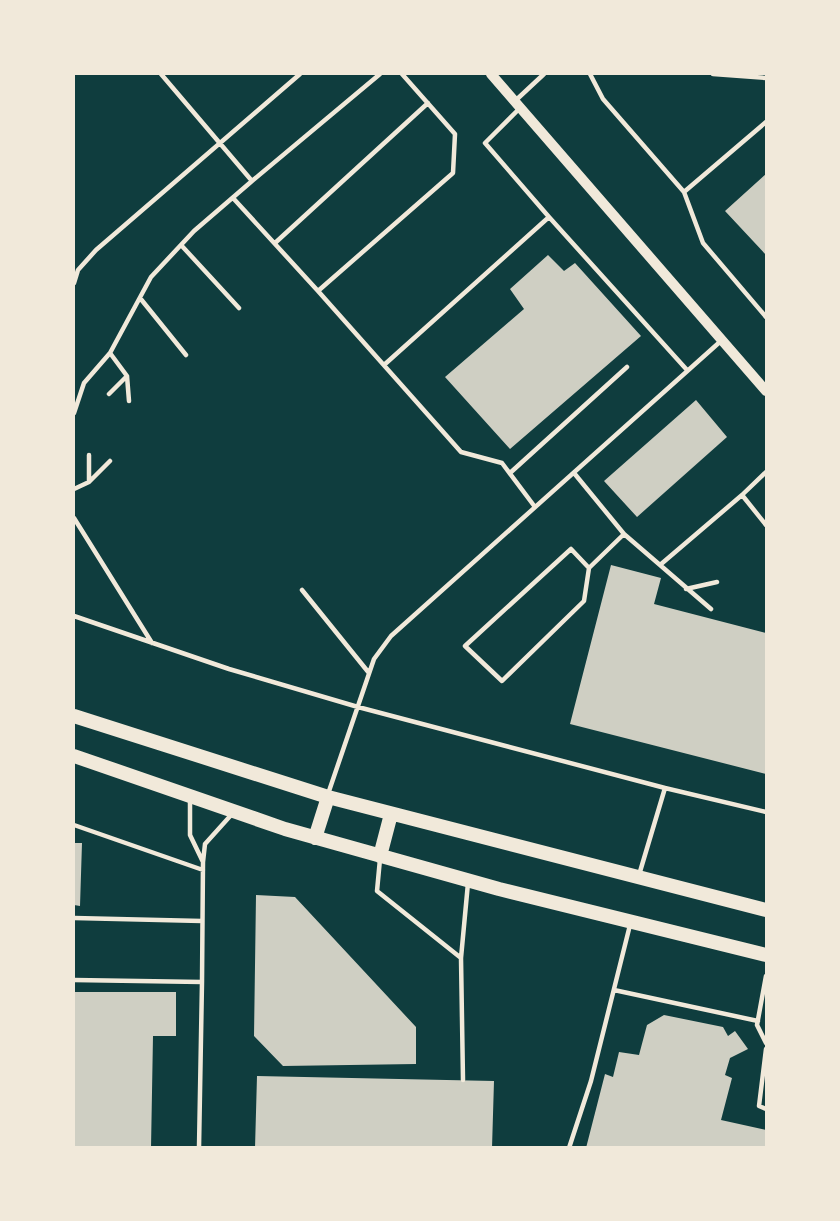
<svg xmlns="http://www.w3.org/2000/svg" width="840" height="1221" font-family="'Open Sans',sans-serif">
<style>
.building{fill:#cfcfc3}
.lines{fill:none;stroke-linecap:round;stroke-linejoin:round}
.service{stroke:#f1e9da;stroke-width:4.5}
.tertiary{stroke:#f1e9da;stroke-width:10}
.primary{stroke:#f1e9da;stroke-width:14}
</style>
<rect width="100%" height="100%" fill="#0f3d3e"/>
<path class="building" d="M766 174V255L725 211Z
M548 255 564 271 575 263 641 336 510 449 445 377 524 309 510 289Z
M696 400 727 437 637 517 604 481Z
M611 565 661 578 654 604 766 633V774L570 724Z
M74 843H82L80 906 74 905Z
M256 895 295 897 416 1027V1064L283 1066 254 1036Z
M74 992H176V1036H153L151 1148H74Z
M664 1015 723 1027 728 1036 735 1031 748 1049 730 1058 725 1075 732 1078 721 1120 766 1130V1148H586L605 1074 613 1077 619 1052 639 1055 647 1025Z
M257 1076 494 1081 492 1148H255Z"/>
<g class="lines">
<path class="service" d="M590 74 603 99 684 192 703 243 766 317
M713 74 766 78
M515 101 544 74
M521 107 485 143 549 217
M252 181 380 74
M684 192 766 122
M233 198 318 291 453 173 455 134 402 74
M275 243 428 103
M181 245 239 308
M74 283 78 270 96 250 300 74
M318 291 461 452 502 463 535 507
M140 298 186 355
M110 353 127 376
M384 365 549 217 687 370
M109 394 127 376 129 401
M74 413 84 383 110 353 151 277 194 231 252 181 161 74
M89 455V482L110 461
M766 472 742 495 766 525
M510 473 627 367
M574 473 624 534 660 565 742 495
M74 489 89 482
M74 518 152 643
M660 565 711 609
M589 568 584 601 502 681 465 646 571 549 589 568 624 534
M686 589 717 582
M302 590 369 673
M74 616 229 669 358 707 665 788
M328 794 374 659 391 636 722 340
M190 799V835L203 862
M74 825 203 870
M380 859 377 891 461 958 463 1080
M639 875 665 788 766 812
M74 918 202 921
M461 958 468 883
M766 976 757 1025 766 1043
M74 980 202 982 203 862 205 844 232 814
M614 990 758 1021
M766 1049 759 1106 766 1109
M199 1148 202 982
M569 1148 591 1081 630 925"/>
<path class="tertiary" d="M491 74 766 391"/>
<path class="primary" d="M74 716 328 797 766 910
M74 756 285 829 499 889 766 955
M315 838 328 797
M380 856 391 814"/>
</g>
<rect width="840" height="1221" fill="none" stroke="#f1e9da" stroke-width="150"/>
</svg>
